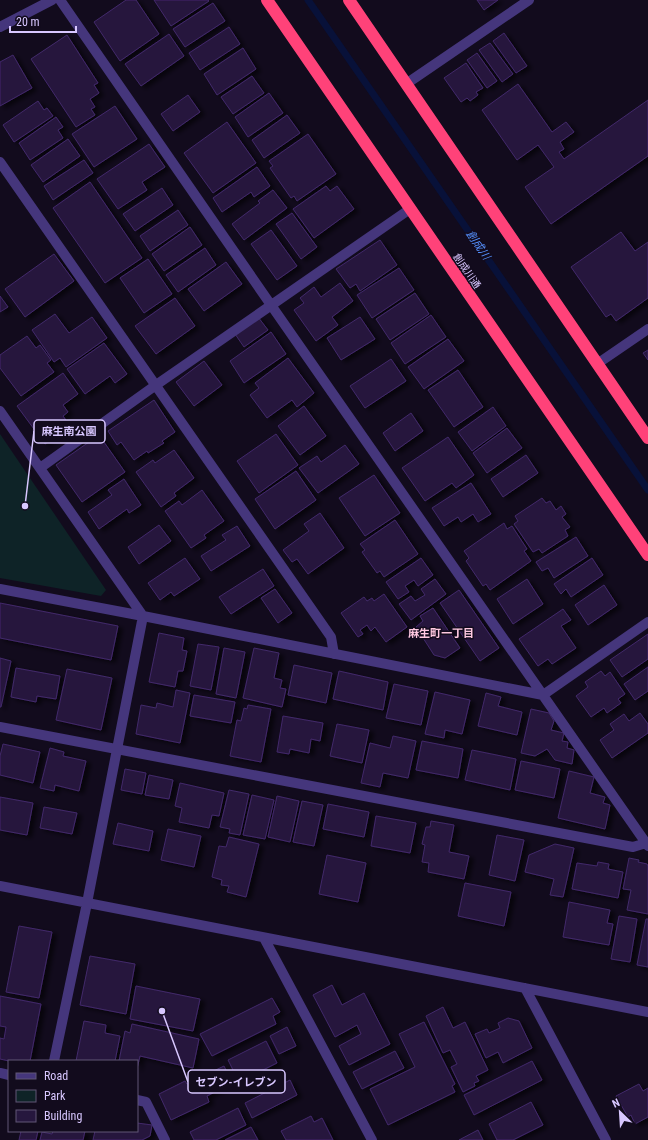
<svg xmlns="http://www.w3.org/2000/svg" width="648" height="1140" font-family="'Roboto Condensed','Noto Sans JP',sans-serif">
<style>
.green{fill:#0e2327}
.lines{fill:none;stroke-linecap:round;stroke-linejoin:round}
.stream{stroke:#081139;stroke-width:7}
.building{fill:#26173e;stroke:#42296a;filter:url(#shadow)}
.minor{stroke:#45367c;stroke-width:10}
.highway{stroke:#ff4279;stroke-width:12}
.labels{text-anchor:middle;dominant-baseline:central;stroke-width:3;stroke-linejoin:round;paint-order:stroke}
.street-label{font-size:10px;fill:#d8c7ff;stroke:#120b1d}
.water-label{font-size:11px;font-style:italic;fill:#5591ff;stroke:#120b1d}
.neighbourhood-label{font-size:11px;font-weight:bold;fill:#ffc9e1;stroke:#120b1d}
.leader{fill:none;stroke:#d8c7ff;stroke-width:1.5}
.callout-dot{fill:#d8c7ff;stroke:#120b1d;stroke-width:1.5}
.callout{fill:#120b1d;stroke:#d8c7ff;stroke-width:1.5}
.callout-label{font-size:11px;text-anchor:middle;font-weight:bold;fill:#d8c7ff}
</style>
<defs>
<filter id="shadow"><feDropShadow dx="4.5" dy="2.5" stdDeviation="2" flood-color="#0009"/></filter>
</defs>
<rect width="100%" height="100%" fill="#120b1d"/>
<path class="green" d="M0 434 106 590 101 596 0 578Z"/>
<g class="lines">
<path class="stream" d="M308 0 648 490"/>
</g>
<path class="building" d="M126 0H136L159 34 120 61 94 22Z
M154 0H208L209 1 171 26Z
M477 0H498L484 10Z
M213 3 225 21 185 47 173 29Z
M229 27 240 44 200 70 189 53Z
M504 33 527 66 516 73 493 41Z
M169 34 184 56 141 86 125 64Z
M67 35 98 83 94 85 99 93 90 99 95 107 91 109 95 115 76 127 31 59Z
M490 43 513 74 502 82 479 50Z
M243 48 256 69 217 95 204 74Z
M477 53 497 81 487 88 467 60Z
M13 55 32 88 0 106V62Z
M466 63 483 88 476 92 478 95 470 101 467 98 461 102 444 78Z
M252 76 264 93 233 114 221 97Z
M518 84 552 132 566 122 574 132 560 142 564 149 559 152 564 159 648 100V156L551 224 525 187 554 167 538 145 517 160 482 110Z
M269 93 283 113 248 137 235 117Z
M188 95 200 112 173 131 161 114Z
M38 101 44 110 47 108 53 116 14 142 3 125Z
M115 106 137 139 94 167 72 134Z
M287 115 300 133 264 158 252 140Z
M56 117 63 127 58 130 63 138 30 160 19 143Z
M227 122 256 163 213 193 184 153Z
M308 134 336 174 297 201 294 196 291 198 270 168 273 166 269 161Z
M68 139 80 156 43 182 31 165Z
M149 144 165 167 142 182 147 190 118 209 97 179Z
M84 160 93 173 53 200 44 186Z
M257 167 270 186 254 197 251 192 222 212 213 198Z
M90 182 142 258 105 283 53 208Z
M326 186 330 191 337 186 354 209 314 238 293 209Z
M162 188 173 205 135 231 123 214Z
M273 190 287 208 244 240 232 224 260 203 258 201Z
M178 210 188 225 150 251 140 236Z
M292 213 317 247 301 259 276 224Z
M190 227 202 245 164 271 152 254Z
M271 230 297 266 277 280 251 244Z
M621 232 635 251 648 242V298L616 321 611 314 606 317 571 267Z
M380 240 397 265 360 291 356 284 350 288 336 269Z
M205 248 216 265 178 292 166 275Z
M54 254 74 281 25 317 5 289Z
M148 259 172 294 144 313 120 278Z
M226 262 242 284 204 311 188 289Z
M399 268 414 290 372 318 357 295Z
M340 283 353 301 332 317 338 325 316 341 294 310 304 303 300 298 314 287 321 297Z
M415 293 429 314 390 340 376 319Z
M0 296 8 307 0 312Z
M175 298 195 326 156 354 135 326Z
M55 314 69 333 92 317 107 338 66 367 60 358 54 362 32 330Z
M431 315 446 337 405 364 391 343Z
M258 317 268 330 244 347 235 334Z
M360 317 375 339 341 360 327 338Z
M271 332 286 354 244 383 230 361Z
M27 336 36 348 40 345 51 360 47 363 54 372 21 396 0 368V355Z
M448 339 464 361 424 389 408 367Z
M104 343 127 374 115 383 110 376 85 394 67 369Z
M648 350V360L643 353Z
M288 358 314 393 297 407 292 400 267 418 250 395 259 388 255 383Z
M391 359 406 381 365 408 350 386Z
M204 361 222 385 194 406 176 382Z
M458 370 483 407 454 427 428 390Z
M63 373 78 394 63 405 68 412 63 416 70 426 45 444 17 406Z
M154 400 175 432 162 441 164 443 148 453 147 451 134 460 121 442 117 445 108 431Z
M304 406 326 436 300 455 278 426Z
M493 407 506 426 472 451 458 432Z
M411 413 423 431 395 451 383 433Z
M507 428 522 448 487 473 473 453Z
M276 434 298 465 259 493 237 461Z
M99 435 125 472 82 502 56 465Z
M448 437 474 475 456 488 452 483 425 501 402 468Z
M345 445 359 464 318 493 299 468 317 456 321 462Z
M174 450 194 478 174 493 176 496 161 507 136 472 153 460 155 463Z
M526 455 538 473 503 497 491 479Z
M296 471 316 500 275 529 255 499Z
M374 475 400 513 365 536 339 498Z
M124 479 141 505 129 513 127 509 99 529 88 512 112 495 108 490Z
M471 483 491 514 478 522 473 514 461 522 458 517 444 526 432 508Z
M202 490 224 521 204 535 206 538 191 548 165 511 179 501 182 505Z
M542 498 546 503 550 501 556 510 561 506 566 514 562 517 570 527 565 530 568 536 542 553 539 549 533 552 514 524 518 521 515 516Z
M320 513 344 548 308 574 297 559 292 562 283 550 309 531 304 524Z
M395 520 418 554 384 577 380 571 377 573 362 552 365 550 360 544Z
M504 523 507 529 512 526 527 549 524 551 531 561 490 590 486 584 483 586 466 561 469 558 464 551Z
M159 525 171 541 139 564 128 547Z
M237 526 250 546 211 571 201 556 226 540 222 535Z
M576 537 588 556 554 578 548 568 542 571 536 562Z
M185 558 200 579 174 596 171 592 160 600 148 583Z
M421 558 433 575 418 586 414 580 405 586 409 592 398 599 386 582Z
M592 558 603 575 571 597 566 589 561 594 554 584Z
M263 569 274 586 231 614 219 597Z
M435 579 446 594 411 620 399 604 411 596 415 601 425 595 421 589Z
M527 579 543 604 513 624 497 599Z
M604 585 617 605 588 625 575 605Z
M275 589 292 613 278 623 261 598Z
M459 590 499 648 480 661 440 603Z
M384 594 407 627 386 642 375 627 371 631 367 625 360 630 363 634 358 637 341 613 364 597 367 601 372 598 374 601Z
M0 603 118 626 111 660 0 638Z
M433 608 460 648 445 658 434 655 416 627 423 621 420 616Z
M563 609 571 620 561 626 576 648 552 664 548 659 538 666 519 639Z
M159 633 184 638 182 650 187 651 183 671H178L175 687 149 682Z
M648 634V659L622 677 610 660Z
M198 644 219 647 211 690 190 686Z
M224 648 245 652 236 698 216 694Z
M254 648 279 653 274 678 282 680 280 688 286 689 282 707 243 698Z
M0 658 11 661 1 707H0Z
M294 665 332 673 326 703 288 695Z
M648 667V691L635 700 624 684Z
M16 668 60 676 56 699 37 696 36 702 11 697Z
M67 669 112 678 101 730 56 720Z
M339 671 388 682 383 710 333 699Z
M601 671 605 676 610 672 625 694 618 699 621 703 607 713 604 708 591 717 576 696 588 687 585 682Z
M394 684 428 691 421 725 386 718Z
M176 690 190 693 180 743 136 734 141 705 156 708 157 703 173 707Z
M435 692 470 700 462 734 445 730 444 738 425 734Z
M486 693 501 697 498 706 522 712 517 735 478 726Z
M194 695 235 702 231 723 190 716Z
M248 705 271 709 261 762 230 756 237 720 241 721 244 708 247 709Z
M531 709 549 713 554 721 551 730 564 733 562 741 568 742 567 748 574 750 572 764 555 760 547 749 535 756 521 753Z
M640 713 648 724V733L612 758 600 740 614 730 610 724 624 714 629 721Z
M283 716 323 723 320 741 311 739 309 753 290 749 289 754 277 752Z
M337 724 369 730 362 763 330 756Z
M393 736 416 741 408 778 383 773 380 787 361 783 370 743 390 748Z
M422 741 463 749 458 778 416 770Z
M3 744 40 752 33 783 0 775V756Z
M50 748 64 752 63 756 86 761 79 791 55 785 54 791 40 788Z
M472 750 516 759 510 790 465 780Z
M521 761 560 769 554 798 515 790Z
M125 769 146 773 142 794 121 790Z
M569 771 594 777 590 793 605 797 603 803 610 805 605 829 558 818Z
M149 775 173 780 169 799 145 795Z
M180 783 224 793 219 816 212 815 209 828 179 822 182 808 175 806Z
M229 790 249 794 240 835 229 833 230 829 220 827Z
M252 795 274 800 265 839 243 835Z
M277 796 299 801 290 842 268 837Z
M0 797 33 803 27 835 0 830Z
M302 801 323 805 314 846 293 842Z
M328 804 369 812 364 837 323 829Z
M44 807 77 813 72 834 40 828Z
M376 816 416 823 410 853 371 846Z
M431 821 454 825 449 852 469 856 464 879 428 872 429 863 422 862 425 845 422 844 426 827H430Z
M118 823 153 831 149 851 113 844Z
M168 829 201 836 194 867 161 860Z
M497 835 524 840 515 881 489 875Z
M229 837 259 844 246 897 227 892 229 886 221 885 222 880 212 877 219 846 226 847Z
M555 844 574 848 563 897 550 895 554 879 525 872 529 855Z
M327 855 366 863 358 902 319 894Z
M629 858 639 860 638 862 647 864 648 866V914L627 910 631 890 623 889Z
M598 862 609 864 608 869 623 872 618 898 572 889 577 863 597 866Z
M465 883 511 892 504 926 458 916Z
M569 902 610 910 607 923 613 924 609 945 563 937Z
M619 916 637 919 630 962 611 959Z
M646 919H648V967L637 965Z
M19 926 52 932 39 998 6 992Z
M90 956 135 964 126 1014 80 1005Z
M332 985 342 1005 364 993 390 1044 349 1065 339 1046 361 1034 357 1025 335 1037 313 995Z
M136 986 200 999 193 1031 130 1019Z
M0 996 41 1004 30 1061H9L0 1059V1038L4 1039 6 1027 0 1026Z
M272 998 280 1012 273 1016 276 1024 212 1056 200 1034Z
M443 1007 453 1028 465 1022 488 1070 476 1076 479 1081 474 1083 475 1086 463 1092 451 1067 457 1064 450 1050 443 1053 426 1016Z
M508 1018 519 1021 532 1048 503 1063 498 1052 486 1058 475 1034 487 1029 489 1033 500 1028 498 1023Z
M84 1021 106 1025 105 1033 120 1036 115 1061H76Z
M424 1022 455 1084 452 1086 455 1092 388 1125 370 1089 415 1067 399 1034Z
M132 1024 199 1039 193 1068 140 1056 137 1069V1061H119L125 1031 130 1033Z
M287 1027 296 1046 279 1054 270 1036Z
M266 1041 277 1063 239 1082 228 1060Z
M395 1051 404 1068 362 1089 353 1072Z
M532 1061 542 1080 474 1115 464 1095Z
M224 1066 232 1083 207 1096 209 1102 171 1120 159 1094 185 1081 187 1084Z
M290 1080 297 1095 252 1118 245 1103Z
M639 1084 643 1091 648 1088V1117L635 1124 631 1115 628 1117 616 1096Z
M531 1102 543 1125 513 1140H497L489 1124Z
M238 1108 246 1125 216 1140H194L190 1132Z
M311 1116 314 1122 322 1118 333 1140H286L281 1131Z
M137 1123 152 1125 150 1136 142 1140H93L95 1131H137Z
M251 1127 258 1140H225Z
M478 1130 483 1140H459Z
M21 1131H38L36 1140H19Z
M53 1131H85L83 1140H40L42 1132 52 1134Z"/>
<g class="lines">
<path class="minor" d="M60 0 271 305 648 846
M0 27 52 0
M406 84 529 0
M0 162 331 637 334 654
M597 364 648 329
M0 411 143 616 87 903 54 1061
M40 468 156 385 410 209
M0 589 143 616 543 695 648 622
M0 727 633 847 646 843
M0 886 648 1012
M264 938 372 1140
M525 988 606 1140
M0 1073 9 1075
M137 1100 146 1102 165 1140"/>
<path class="highway" d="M267 0 648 555
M349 0 648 438"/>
</g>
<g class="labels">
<g class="street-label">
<text transform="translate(467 271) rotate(55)">創成川通</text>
</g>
<g class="water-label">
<text transform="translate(478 245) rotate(55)">創成川</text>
</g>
<g class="neighbourhood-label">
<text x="441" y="633">麻生町一丁目</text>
</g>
</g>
<path class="leader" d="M25 506L34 431M162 1011L188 1082"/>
<g class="callout-dot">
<circle cx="25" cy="506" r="4"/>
<circle cx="162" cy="1011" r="4"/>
</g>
<g class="callout">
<rect x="34" y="420" width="71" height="23" rx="4"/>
<rect x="188" y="1070" width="97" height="23" rx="4"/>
</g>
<g class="callout-label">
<text x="69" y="435">麻生南公園</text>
<text x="236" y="1086">セブン-イレブン</text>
</g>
<rect x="8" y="1060" width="130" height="72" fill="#120b1d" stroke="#615677"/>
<rect x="16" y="1073" width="20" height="6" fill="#45367c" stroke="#615677"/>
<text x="44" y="1080" font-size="12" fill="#d8c7ff">Road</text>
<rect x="16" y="1090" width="20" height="12" fill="#0e2327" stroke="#615677"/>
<text x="44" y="1100" font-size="12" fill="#d8c7ff">Park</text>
<rect x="16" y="1110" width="20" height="12" fill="#26173e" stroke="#615677"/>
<text x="44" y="1120" font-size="12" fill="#d8c7ff">Building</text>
<g transform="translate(620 1112) rotate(335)" stroke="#120b1d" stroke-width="3" paint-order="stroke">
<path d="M0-3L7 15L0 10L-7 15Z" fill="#d8c7ff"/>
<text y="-6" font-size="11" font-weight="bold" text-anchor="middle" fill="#d8c7ff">N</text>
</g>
<path d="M10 26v6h66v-6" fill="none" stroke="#d8c7ff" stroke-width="2"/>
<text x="16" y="26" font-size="12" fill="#d8c7ff" stroke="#120b1d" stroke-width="3" paint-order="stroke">20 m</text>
</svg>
